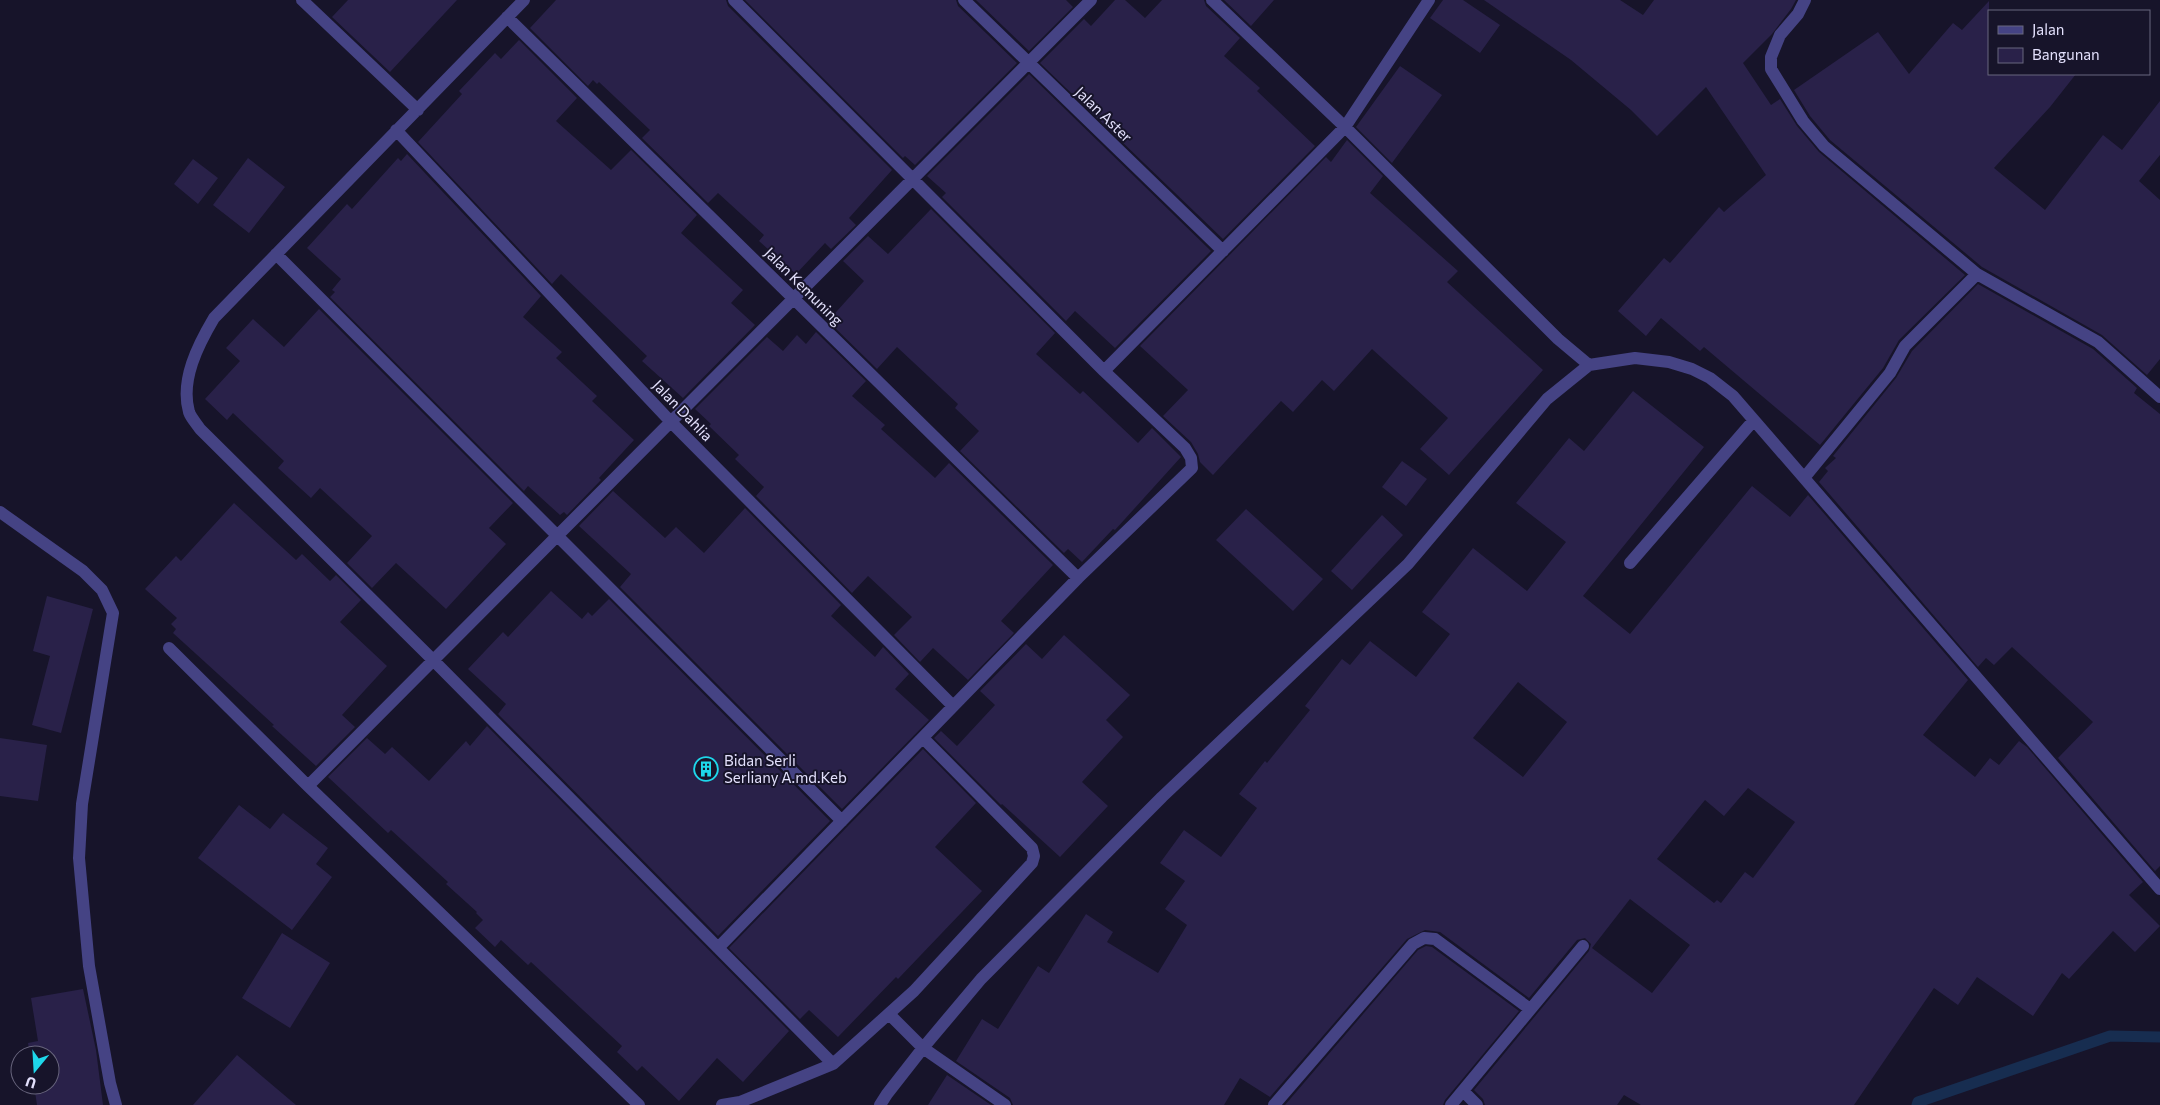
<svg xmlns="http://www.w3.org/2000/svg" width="2160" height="1105" font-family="Commissioner,sans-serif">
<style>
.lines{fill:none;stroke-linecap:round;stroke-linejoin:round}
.stream{stroke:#172d50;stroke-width:11}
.building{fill:#292149;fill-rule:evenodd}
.minor{stroke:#454384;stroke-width:12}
.labels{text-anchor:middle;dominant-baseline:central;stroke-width:4;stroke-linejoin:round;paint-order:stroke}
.street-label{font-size:15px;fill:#e3e0fc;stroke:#17142a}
.poi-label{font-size:15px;fill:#e3e0fc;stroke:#17142a;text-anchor:start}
</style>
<rect width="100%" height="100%" fill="#17142a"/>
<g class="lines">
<path class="stream" d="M1917 1105 1918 1102 2110 1036 2160 1037"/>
</g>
<path class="building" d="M348 0H457L390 72 332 17Z
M556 0H726L728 6 892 170 849 218 856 225 831 249 825 243 796 274 759 241 764 235 718 193 708 203 642 138 650 130 599 82 597 84 593 80 588 86 530 28Z
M745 0H956L958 6 1017 63 915 165 905 156 903 158Z
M976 0H1066L1073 7 1029 51Z
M1115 0H1125L1145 18 1162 0H1204L1206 6 1240 38 1224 56 1260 88 1257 91 1315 146 1223 239 1040 63 1084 19 1091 26Z
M1224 0H1274L1251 26Z
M1443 0H1463L1500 25 1480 53 1430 18Z
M1484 0H1620L1643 15 1654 0H1796L1791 9 1772 34 1743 63 1771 105 1780 99 1797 126 1819 152 1965 275 1899 340 1883 368 1820 445 1704 347 1700 351 1661 318 1646 336 1618 311 1664 258 1670 263 1719 207 1724 212 1766 175 1706 87 1657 136 1631 110 1571 60Z
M1989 1V74H2076L2050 107 1994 168 2045 210 2103 135 2122 150 2160 101V155L2139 181 2160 200V359L2147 375 2102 335 1982 267 1830 140 1810 116 1794 90 1878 32 1909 74 1953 23 1962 30Z
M519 40 577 98 556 121 611 170 631 150 697 215 681 233 743 290 731 303 755 325 683 398 642 361 647 356 561 274 552 284 418 142 462 94 459 91 495 53 501 59Z
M1400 66 1442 95 1392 163 1356 127Z
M1029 74 1211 251 1115 348 1075 311 1066 321 942 197 946 193 927 176Z
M1347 140 1383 176 1370 193 1458 271 1447 282 1543 370 1449 475 1420 449 1448 418 1372 349 1334 391 1322 380 1293 412 1281 401 1213 475 1200 462 1198 454 1191 442 1163 416 1188 390 1140 346 1326 157 1331 162Z
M407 154 541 296 523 317 562 352 556 358 597 396 592 401 634 440 599 478 601 480 567 515 564 512 560 515 528 486 524 491 330 297 335 292 332 290 341 279 307 248 347 204 352 209 398 158 401 161Z
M248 158 285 187 249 233 213 205Z
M193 159 218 178 198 204 174 184Z
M931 209 1055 333 1036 354 1080 394 1083 391 1138 443 1152 428 1181 457 1115 530 1113 529 1082 562 1068 549 1064 553 960 451 979 431 955 408 958 404 897 347 877 369 828 321 864 281 843 261 868 236 888 254Z
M1978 284 2093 349 2137 388 2134 393 2160 414V866L2155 871 2058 758 2093 722 2012 647 1994 665 1986 658 1978 667 1819 482 1828 471 1825 468 1836 458 1833 456 1896 378 1912 351Z
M319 309 513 503 489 528 506 544 446 609 396 563 372 588 347 563 372 536 320 488 311 498 278 468 284 461 233 413 227 420 205 399 240 361 226 348 253 319 284 347Z
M816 332 866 381 852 396 885 425 881 429 935 478 949 463 1053 565 1001 621 1014 633 968 680 933 648 920 662 894 635 912 617 868 576 852 593 756 496 764 487 735 459 739 455 709 426 711 424 695 409 767 337 783 351 797 335 806 344Z
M1633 391 1704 447 1583 596 1630 634 1752 486 1790 517 1808 495 1968 680 1923 735 1975 777 1990 758 1999 765 2019 741 2027 747 2143 882 2129 895 2160 926 2135 952 2113 931 2069 979 2062 973 2033 1016 1977 977 1958 1005 1934 988 1854 1105H1641L1624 1095 1617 1105H1485L1483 1099 1474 1090 1589 951 1591 944 1585 938 1577 940 1529 998 1440 932 1425 930 1407 939 1270 1097 1240 1078 1224 1105H1013L1010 1098 956 1061 982 1019 998 1029 1038 966 1049 973 1086 914 1113 932 1107 942 1158 973 1187 925 1165 909 1185 881 1160 863 1184 830 1221 857 1257 808 1239 794 1265 761 1267 763 1310 710 1305 706 1342 659 1350 665 1370 641 1416 677 1450 634 1422 612 1473 548 1527 591 1566 542 1516 503 1569 438 1584 451ZM1518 682 1567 722 1523 777 1473 738ZM1748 788 1795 822 1753 878 1745 872 1721 903 1717 900 1714 903 1657 859 1705 800 1724 816ZM1630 899 1690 945 1652 993 1592 948Z
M1402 461 1427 479 1406 506 1382 487Z
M613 491 665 538 676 527 704 553 745 508 841 605 831 616 875 657 883 647 909 674 895 689 929 720 842 809 620 587 631 574 579 526Z
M234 503 296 560 302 554 330 581 336 575 361 600 340 622 387 666 342 715 355 727 316 766 272 726 274 725 173 633 176 629 171 624 177 618 145 589 176 556 181 561Z
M1246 509 1323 579 1293 611 1216 540Z
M1382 515 1403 535 1352 590 1331 571Z
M551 591 582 619 588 612 592 616 609 599 830 821 718 936 498 714 506 704 468 669 503 632 508 637Z
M47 596 93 609 61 733 32 725 50 656 33 651Z
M1064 635 1130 695 1106 720 1123 737 1082 782 1108 806 1060 857 1002 804 1001 805 934 738 941 731 957 746 995 705 980 691 1026 644 1042 659Z
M487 726 789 1031 743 1082 717 1058 679 1101 642 1066 637 1071 617 1052 622 1046 531 962 528 965 501 940 495 947 475 928 483 920 476 913 477 912 446 884 448 882 391 830 388 833 328 777 367 738 385 754 392 747 429 781 466 741 470 746Z
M0 738 47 745 38 801 0 796Z
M923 749 976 803 935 847 982 891 898 979 896 977 838 1037 809 1010 800 1019 729 948Z
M239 805 270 829 283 813 328 848 316 864 332 877 292 930 198 858Z
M282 933 330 963 290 1028 242 998Z
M1426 946 1432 947 1519 1011 1445 1100 1443 1105H1285L1418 950Z
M83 989 96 1050 103 1105H37L34 1085H50V1055H30L28 1043 38 1041 31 998Z
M237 1055 296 1105H193Z
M947 1075 991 1105H928Z"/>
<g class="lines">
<path class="minor" d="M302 0 418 110
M524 0 214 318C198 345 180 380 189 412 191 418 197 424 200 429L433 660 833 1064
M964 0 1223 251
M1212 0 1345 127 1558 339 1589 365
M507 17 1078 578
M396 130 671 422 953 706
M276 254 842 821
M1977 274 2098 342 2160 397
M1104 371 1345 127 1429 0
M1804 478 1890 373 1905 346 1977 274 1824 146 1803 121 1771 69V57L1780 35 1798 14 1805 0
M0 512 83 571 102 590 113 613 82 804 79 858 89 966 110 1083 116 1105
M1630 563 1754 420
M169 648 308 786 639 1105
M308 786 1091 0
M718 948 1078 578 1192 468 1191 458 1185 448 1104 371 734 0
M889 1014 923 1048 1005 1105
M1463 1091 1477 1105
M722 1105 740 1102 833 1064 914 991 1032 863 1034 856 1032 848 923 738
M880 1105 887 1094 923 1048 981 979 1162 797 1408 564 1547 399 1589 365 1635 358 1669 362 1692 369 1710 378 1733 396 2160 889
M1274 1105 1413 944 1424 938 1435 939 1530 1009
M1451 1105 1583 946"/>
</g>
<defs>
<g id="building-ring" transform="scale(1.25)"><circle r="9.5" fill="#17142a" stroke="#1ed7ea" stroke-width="1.5"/><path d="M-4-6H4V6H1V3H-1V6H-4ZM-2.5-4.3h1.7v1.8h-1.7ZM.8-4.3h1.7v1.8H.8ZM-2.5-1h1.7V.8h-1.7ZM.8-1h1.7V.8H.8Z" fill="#1ed7ea"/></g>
</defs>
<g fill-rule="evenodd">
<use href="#building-ring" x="706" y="769"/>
</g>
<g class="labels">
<g class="street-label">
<text transform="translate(1104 114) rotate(44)">Jalan Aster</text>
<text transform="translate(804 286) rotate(45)">Jalan Kemuning</text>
<text transform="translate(683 410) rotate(46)">Jalan Dahlia</text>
</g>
<g class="poi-label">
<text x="724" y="760">Bidan Serli<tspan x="724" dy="17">Serliany A.md.Keb</tspan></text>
</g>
</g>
<rect x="1988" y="10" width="162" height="65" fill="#17142a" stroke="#69667e"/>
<rect x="1998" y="26" width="25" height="8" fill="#454384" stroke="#69667e"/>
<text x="2032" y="35" font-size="15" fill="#e3e0fc">Jalan</text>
<rect x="1998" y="48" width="25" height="15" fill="#292149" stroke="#69667e"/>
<text x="2032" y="60" font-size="15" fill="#e3e0fc">Bangunan</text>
<g transform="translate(35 1070) rotate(198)"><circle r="24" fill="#17142a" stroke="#69667e"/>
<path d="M0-4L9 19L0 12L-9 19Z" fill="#1ed7ea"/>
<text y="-8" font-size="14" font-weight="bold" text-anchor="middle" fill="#e3e0fc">U</text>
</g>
</svg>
